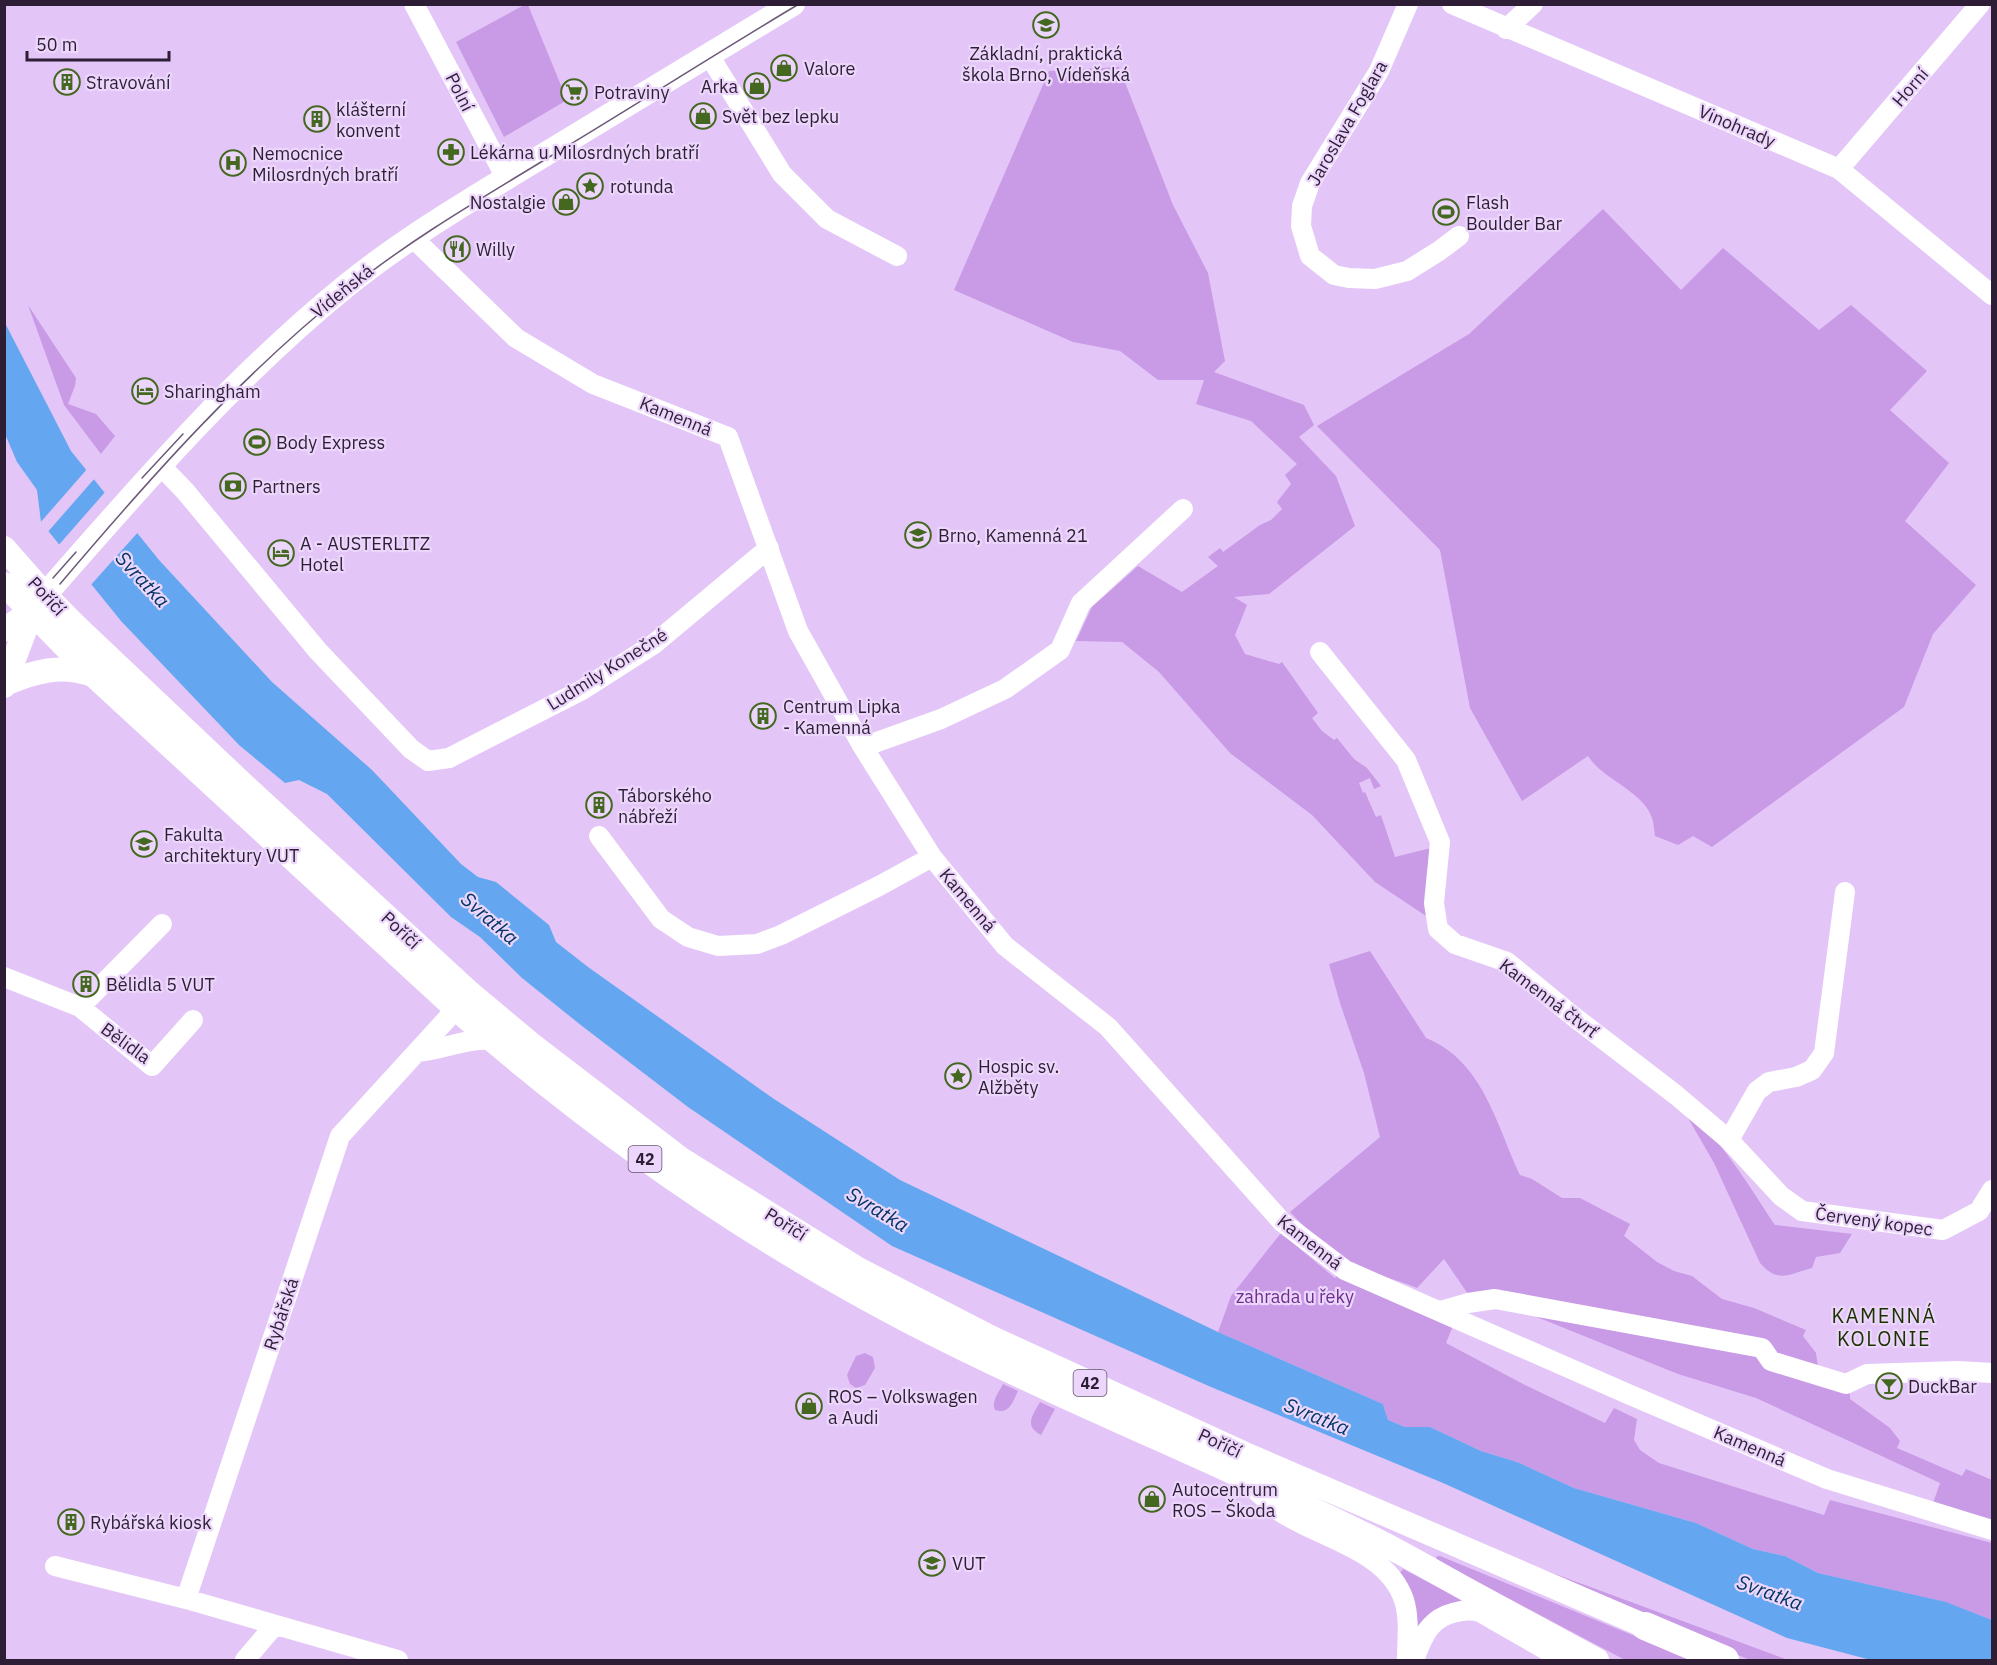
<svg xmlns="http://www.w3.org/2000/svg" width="1997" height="1665" font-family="'IBM Plex Sans',sans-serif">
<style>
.green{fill:#c99ae6}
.water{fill:#64a7f0}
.pier{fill:#e3c6f7}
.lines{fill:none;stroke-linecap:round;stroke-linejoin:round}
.minor{stroke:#fff;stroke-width:20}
.major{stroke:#fff;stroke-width:24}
.highway{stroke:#fff;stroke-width:28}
.tram{stroke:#6d5979;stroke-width:1.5}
.labels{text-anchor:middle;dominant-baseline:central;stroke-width:4.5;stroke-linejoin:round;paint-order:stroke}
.shield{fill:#ecd6fb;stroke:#665570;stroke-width:1.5}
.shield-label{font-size:16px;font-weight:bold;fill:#2d1e35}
.poi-label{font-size:18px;fill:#2d1e35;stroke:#ecd6fb;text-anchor:start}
.street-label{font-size:18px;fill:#2d1e35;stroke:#ecd6fb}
.park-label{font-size:18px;fill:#6c2d8d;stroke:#ecd6fb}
.water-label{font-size:20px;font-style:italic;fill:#033562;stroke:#ecd6fb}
.neighbourhood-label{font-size:20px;letter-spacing:1.5px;fill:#1a3100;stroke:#ecd6fb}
</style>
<rect width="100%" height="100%" fill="#e3c6f7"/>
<path class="green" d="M526 4 528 5 567 100 504 137 456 42Z
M1119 67 1173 205 1208 273 1225 361 1214 372 1304 405 1314 425 1299 437 1336 476 1355 526 1269 594 1234 597 1247 605 1235 635 1245 654 1279 664 1282 662 1318 713 1312 718 1322 731 1334 740 1337 738 1354 759 1367 768 1381 786 1374 789 1370 778 1359 783 1363 793 1365 792 1376 817 1381 815 1395 857 1435 847 1429 918 1375 882 1312 815 1230 753 1159 672 1122 642 1076 641 1092 607 1138 566 1182 592 1218 566 1208 557 1220 548 1223 552 1260 525 1271 520 1282 509 1277 502 1291 484 1285 475 1297 464 1251 421 1196 404 1204 380H1158L1120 351 1073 342 954 290 1049 71Z
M1603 209 1681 290 1723 248 1819 330 1851 305 1927 371 1890 410 1949 463 1905 521 1976 585 1933 634 1904 707 1712 847 1693 836 1678 845 1655 836C1654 830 1654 823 1652 818 1643 791 1602 779 1588 756L1522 801 1470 708 1440 550 1317 426 1469 334Z
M28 305 76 378 75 386 68 404 96 414 115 436 101 454 64 405Z
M1370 951 1426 1038C1483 1061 1496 1124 1520 1175L1532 1179 1562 1198H1580L1630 1224 1624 1236 1657 1262 1674 1271 1692 1276 1722 1299 1754 1308 1806 1330 1803 1336 1816 1353 1821 1387 1850 1389V1399L1890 1428 1900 1441 1897 1448 1962 1476 1966 1469 1992 1480V1523L1933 1503 1940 1483 1756 1398 1678 1374 1527 1313 1468 1294 1444 1259 1417 1288C1400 1281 1381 1276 1364 1269 1336 1256 1311 1234 1290 1212L1380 1137 1364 1073 1340 1003 1329 964Z
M1684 1111C1714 1127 1755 1195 1775 1225L1852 1234 1840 1253 1816 1257 1812 1268C1789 1274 1778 1284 1760 1263L1714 1163Z
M1281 1233 1335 1278 1338 1275 1453 1326 1446 1343 1525 1385 1605 1423 1614 1408 1637 1419 1634 1440 1640 1450 1659 1463 1824 1515 1830 1500 1992 1543V1620L1945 1602 1818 1573 1785 1556 1753 1549 1696 1523 1574 1488 1517 1462 1481 1451 1430 1427H1405L1388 1420 1383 1404 1218 1332 1231 1296Z
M865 1353 873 1357 875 1368 865 1385 856 1388 850 1384 847 1375 856 1356Z
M1003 1384 1018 1391C1013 1402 1009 1415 995 1410 991 1401 999 1392 1003 1384Z
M1040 1402 1055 1409 1041 1435C1024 1426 1032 1416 1040 1402Z
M1431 1528 1788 1660H1750Z
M1437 1556H1440L1693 1660H1625L1438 1561 1436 1559Z
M1403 1569 1460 1599 1461 1601 1426 1618 1417 1626 1412 1598 1400 1573Z"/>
<path class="water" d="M4 321 71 451 159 560 272 682 372 770 461 864 478 877 496 882 549 925 556 942 588 967 774 1099 900 1180 1218 1332 1383 1404 1388 1420 1405 1427H1430L1481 1451 1517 1462 1574 1488 1696 1523 1753 1549 1785 1556 1818 1573 1946 1602 1992 1620V1660H1871L1787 1638 1443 1483 1211 1387 892 1246 688 1107 582 1026 522 978 480 937 451 917 327 794 299 780 285 783 239 745 121 621 41 522 37 490 17 462 5 434Z"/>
<path class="pier" d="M88 468 95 478 46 534 39 524Z
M106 491 140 530 89 587 57 547Z"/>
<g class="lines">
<path class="minor" d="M414 4 506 178
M1408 4 1379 71 1310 183 1302 206 1301 226 1310 256 1334 275 1349 278 1375 279 1407 271 1439 251 1459 236
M1452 4 1839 169 1992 295
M1506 29 1533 4
M709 55 782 174 827 219 897 256
M1839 169 1980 4
M412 237 516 338 593 384 728 437 798 631 863 747 932 857 1005 946 1108 1027 1282 1222 1345 1270 1628 1394 1827 1479 1992 1530
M160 465 185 491 318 651 411 749 428 761 449 758 582 690 654 644 769 548
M1320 652 1406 760 1440 842 1434 903 1438 929 1455 944 1507 962 1573 1016 1676 1095 1729 1140 1781 1196 1802 1211 1943 1230 1979 1211 1992 1190
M863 747 941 719 1005 689 1060 650 1081 603 1183 509
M599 836 661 919 688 937 718 946 757 944 781 935 879 886 932 857
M4 977 80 1007 152 1066 193 1020
M80 1007 162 924
M417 1052C442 1050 467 1038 492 1040
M1729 1140 1757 1091 1769 1082 1796 1077 1812 1070 1824 1053 1845 892
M1440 1311 1468 1303 1495 1299 1762 1348 1771 1361 1846 1384 1867 1374 1958 1371 1992 1373
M1251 1486C1260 1494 1269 1503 1279 1511 1318 1538 1387 1549 1404 1600 1410 1619 1407 1641 1407 1660
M55 1566 186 1599 398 1660
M186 1599 340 1136 456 1009
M245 1660 274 1626
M1414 1660C1418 1649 1423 1635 1431 1626 1442 1613 1465 1608 1480 1612L1553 1654 1577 1660"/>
<path class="major" d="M4 548 48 598 77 627 246 787 470 993 531 1044 681 1159 858 1269 992 1338 1245 1454 1645 1626
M4 584 93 675 456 1009C594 1130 745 1236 908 1321 1057 1398 1214 1460 1364 1534 1392 1547 1419 1563 1446 1578 1496 1606 1547 1633 1597 1660
M4 630 30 612C130 498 228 382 346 286 408 236 477 196 544 155 627 105 710 55 793 4
M5 684C35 671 61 664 93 675
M4 686 28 622V615"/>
<path class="highway" d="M1645 1626 1725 1660"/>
<path class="tram" d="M142 478 183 434
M53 578 76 552
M60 584C149 479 241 375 349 289 416 235 491 193 564 148 642 101 720 51 799 4"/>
</g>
<defs>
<g id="school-ring" transform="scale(1.35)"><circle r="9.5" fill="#ecd6fb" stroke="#446820" stroke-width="1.5"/><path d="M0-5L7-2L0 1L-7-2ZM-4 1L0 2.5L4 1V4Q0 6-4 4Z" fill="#446820"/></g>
<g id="shop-ring" transform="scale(1.35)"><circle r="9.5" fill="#ecd6fb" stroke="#446820" stroke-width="1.5"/><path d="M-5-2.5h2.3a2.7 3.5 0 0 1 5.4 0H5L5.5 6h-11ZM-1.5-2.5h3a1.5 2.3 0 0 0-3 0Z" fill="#446820"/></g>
<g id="building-ring" transform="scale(1.35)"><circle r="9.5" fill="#ecd6fb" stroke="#446820" stroke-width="1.5"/><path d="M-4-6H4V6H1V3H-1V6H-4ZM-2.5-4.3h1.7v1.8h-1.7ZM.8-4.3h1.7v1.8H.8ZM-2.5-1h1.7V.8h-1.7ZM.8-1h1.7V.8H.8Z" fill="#446820"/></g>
<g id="supermarket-ring" transform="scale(1.35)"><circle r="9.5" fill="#ecd6fb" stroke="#446820" stroke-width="1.5"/><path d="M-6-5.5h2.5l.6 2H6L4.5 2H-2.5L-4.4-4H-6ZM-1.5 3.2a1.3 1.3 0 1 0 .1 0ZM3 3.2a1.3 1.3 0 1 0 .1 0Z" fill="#446820"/></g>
<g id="pharmacy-ring" transform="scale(1.35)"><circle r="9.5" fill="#ecd6fb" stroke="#446820" stroke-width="1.5"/><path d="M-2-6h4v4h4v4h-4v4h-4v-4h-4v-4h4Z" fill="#446820"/></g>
<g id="hospital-ring" transform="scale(1.35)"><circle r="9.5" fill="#ecd6fb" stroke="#446820" stroke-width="1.5"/><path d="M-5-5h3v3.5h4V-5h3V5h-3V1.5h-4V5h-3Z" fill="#446820"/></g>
<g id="sight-ring" transform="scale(1.35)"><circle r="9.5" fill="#ecd6fb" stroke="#446820" stroke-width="1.5"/><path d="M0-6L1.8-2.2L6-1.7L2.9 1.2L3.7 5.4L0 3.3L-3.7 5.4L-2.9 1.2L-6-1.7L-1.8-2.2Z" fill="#446820"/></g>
<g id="stadium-ring" transform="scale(1.35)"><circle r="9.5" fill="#ecd6fb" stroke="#446820" stroke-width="1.5"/><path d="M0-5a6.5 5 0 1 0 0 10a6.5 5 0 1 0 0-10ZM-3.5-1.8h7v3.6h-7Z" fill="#446820"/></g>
<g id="restaurant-ring" transform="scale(1.35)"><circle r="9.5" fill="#ecd6fb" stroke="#446820" stroke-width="1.5"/><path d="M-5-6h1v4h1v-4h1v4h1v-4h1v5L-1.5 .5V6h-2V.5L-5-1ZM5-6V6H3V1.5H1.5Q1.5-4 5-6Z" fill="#446820"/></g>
<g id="hotel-ring" transform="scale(1.35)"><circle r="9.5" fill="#ecd6fb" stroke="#446820" stroke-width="1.5"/><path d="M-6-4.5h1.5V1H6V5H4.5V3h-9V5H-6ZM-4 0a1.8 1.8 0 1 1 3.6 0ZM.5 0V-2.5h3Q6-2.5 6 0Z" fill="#446820"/></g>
<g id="bank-ring" transform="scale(1.35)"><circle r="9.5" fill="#ecd6fb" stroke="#446820" stroke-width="1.5"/><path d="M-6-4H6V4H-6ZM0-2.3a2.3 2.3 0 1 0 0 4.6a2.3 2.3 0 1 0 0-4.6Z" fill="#446820"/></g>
<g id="university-ring" transform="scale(1.35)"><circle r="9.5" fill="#ecd6fb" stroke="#446820" stroke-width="1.5"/><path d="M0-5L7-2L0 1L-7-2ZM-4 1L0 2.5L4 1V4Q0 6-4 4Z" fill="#446820"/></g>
<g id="bar-ring" transform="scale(1.35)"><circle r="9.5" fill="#ecd6fb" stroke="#446820" stroke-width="1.5"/><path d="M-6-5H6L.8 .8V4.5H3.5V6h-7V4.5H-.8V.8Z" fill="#446820"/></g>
</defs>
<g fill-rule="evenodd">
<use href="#school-ring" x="1046" y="25"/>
<use href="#shop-ring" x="784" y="68"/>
<use href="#building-ring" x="67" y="82"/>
<use href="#shop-ring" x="757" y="86"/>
<use href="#supermarket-ring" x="574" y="92"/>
<use href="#shop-ring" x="703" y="116"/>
<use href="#building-ring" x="317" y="119"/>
<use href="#pharmacy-ring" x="451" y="152"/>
<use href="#hospital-ring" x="233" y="163"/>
<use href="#sight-ring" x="590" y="186"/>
<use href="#shop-ring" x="566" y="202"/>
<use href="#stadium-ring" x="1446" y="212"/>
<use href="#restaurant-ring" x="457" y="249"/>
<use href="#hotel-ring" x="145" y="391"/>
<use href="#stadium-ring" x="257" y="442"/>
<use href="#bank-ring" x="233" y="486"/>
<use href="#school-ring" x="918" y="535"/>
<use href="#hotel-ring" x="281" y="553"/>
<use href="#building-ring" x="763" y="716"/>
<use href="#building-ring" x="599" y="805"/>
<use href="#university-ring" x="144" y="844"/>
<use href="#building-ring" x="86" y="984"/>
<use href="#sight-ring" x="958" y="1076"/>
<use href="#bar-ring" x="1889" y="1386"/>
<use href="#shop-ring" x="809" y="1406"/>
<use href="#shop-ring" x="1152" y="1499"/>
<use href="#building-ring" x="71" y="1522"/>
<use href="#university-ring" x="932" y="1563"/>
</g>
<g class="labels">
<g class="shield">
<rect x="628.5" y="1146" width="33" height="26" rx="4.5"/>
<rect x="1073.5" y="1370" width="33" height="26" rx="4.5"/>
</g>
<g class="shield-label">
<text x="645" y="1159">42</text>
<text x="1090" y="1383">42</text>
</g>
<g class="poi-label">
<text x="1046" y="53" text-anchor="middle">Základní, praktická<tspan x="1046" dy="21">škola Brno, Vídeňská</tspan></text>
<text x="804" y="68">Valore</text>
<text x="86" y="82">Stravování</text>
<text x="738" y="86" text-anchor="end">Arka</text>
<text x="594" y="92">Potraviny</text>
<text x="336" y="109">klášterní<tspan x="336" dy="21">konvent</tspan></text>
<text x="722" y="116">Svět bez lepku</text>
<text x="470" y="152">Lékárna u Milosrdných bratří</text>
<text x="252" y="153">Nemocnice<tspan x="252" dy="21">Milosrdných bratří</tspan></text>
<text x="610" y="186">rotunda</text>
<text x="546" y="202" text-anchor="end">Nostalgie</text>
<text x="1466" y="202">Flash<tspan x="1466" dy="21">Boulder Bar</tspan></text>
<text x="476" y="249">Willy</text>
<text x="164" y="391">Sharingham</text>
<text x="276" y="442">Body Express</text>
<text x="252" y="486">Partners</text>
<text x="938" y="535">Brno, Kamenná 21</text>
<text x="300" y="543">A - AUSTERLITZ<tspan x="300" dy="21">Hotel</tspan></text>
<text x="783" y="706">Centrum Lipka<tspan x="783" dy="21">- Kamenná</tspan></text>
<text x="618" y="795">Táborského<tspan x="618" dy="21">nábřeží</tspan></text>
<text x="164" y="834">Fakulta<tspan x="164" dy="21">architektury VUT</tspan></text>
<text x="106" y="984">Bělidla 5 VUT</text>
<text x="978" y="1066">Hospic sv.<tspan x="978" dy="21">Alžběty</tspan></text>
<text x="1908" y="1386">DuckBar</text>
<text x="828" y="1396">ROS – Volkswagen<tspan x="828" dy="21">a Audi</tspan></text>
<text x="1172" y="1489">Autocentrum<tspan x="1172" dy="21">ROS – Škoda</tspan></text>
<text x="90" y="1522">Rybářská kiosk</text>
<text x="952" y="1563">VUT</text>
</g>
<g class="street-label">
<text transform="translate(1910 87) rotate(-49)">Horní</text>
<text transform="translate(460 92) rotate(63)">Polní</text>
<text transform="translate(1347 123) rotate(-60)">Jaroslava Foglara</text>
<text transform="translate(1737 126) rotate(23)">Vinohrady</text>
<text transform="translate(342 291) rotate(-39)">Vídeňská</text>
<text transform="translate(676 416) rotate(22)">Kamenná</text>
<text transform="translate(47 596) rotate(47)">Poříčí</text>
<text transform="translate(607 669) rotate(-32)">Ludmily Konečné</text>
<text transform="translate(968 900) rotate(50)">Kamenná</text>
<text transform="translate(401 930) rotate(43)">Poříčí</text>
<text transform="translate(1549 998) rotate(37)">Kamenná čtvrť</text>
<text transform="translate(126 1043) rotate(36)">Bělidla</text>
<text transform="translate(1874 1221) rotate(8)">Červený kopec</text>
<text transform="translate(786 1224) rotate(32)">Poříčí</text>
<text transform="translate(1310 1242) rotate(38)">Kamenná</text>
<text transform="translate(281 1314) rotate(-72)">Rybářská</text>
<text transform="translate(1220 1443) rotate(25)">Poříčí</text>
<text transform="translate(1750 1446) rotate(23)">Kamenná</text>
</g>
<g class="park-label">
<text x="1295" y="1296">zahrada u řeky</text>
</g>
<g class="water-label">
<text transform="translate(143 579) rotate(47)">Svratka</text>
<text transform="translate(490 918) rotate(41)">Svratka</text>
<text transform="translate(878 1209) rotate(31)">Svratka</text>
<text transform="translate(1317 1416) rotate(22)">Svratka</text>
<text transform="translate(1770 1592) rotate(20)">Svratka</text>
</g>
<g class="neighbourhood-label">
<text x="1884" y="1315">KAMENNÁ<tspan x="1884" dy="23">KOLONIE</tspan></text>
</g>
</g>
<rect width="1997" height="1665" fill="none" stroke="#2d1e35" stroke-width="12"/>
<path d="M27 51v9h142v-9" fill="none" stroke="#2d1e35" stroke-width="3"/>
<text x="36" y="51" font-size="18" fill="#2d1e35" stroke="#ecd6fb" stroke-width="4.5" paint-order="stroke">50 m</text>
</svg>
